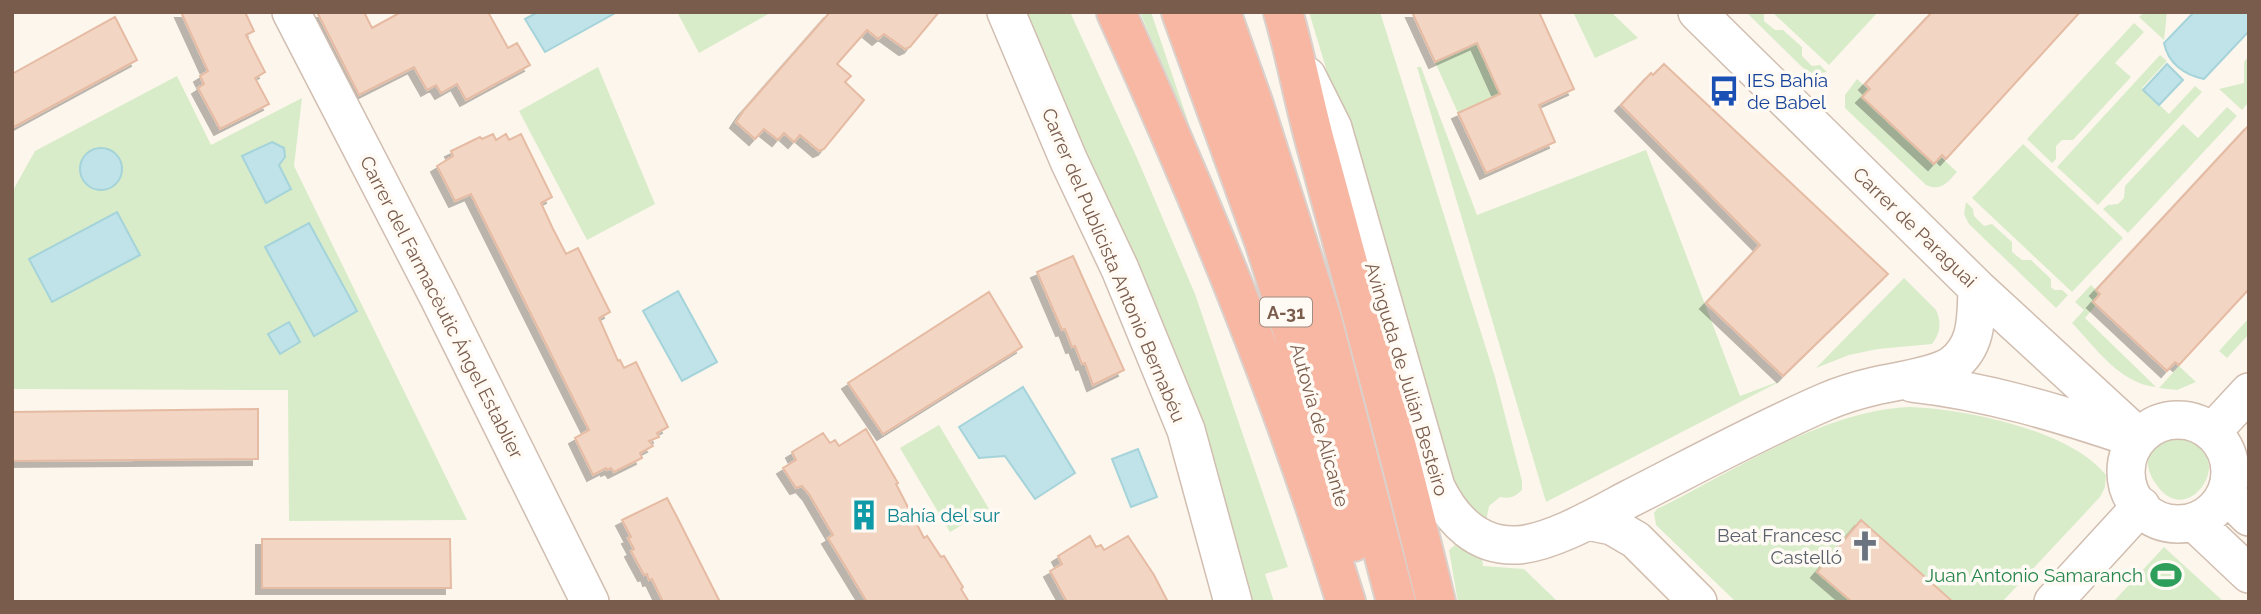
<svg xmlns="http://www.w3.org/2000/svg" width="2261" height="614" font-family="Raleway,sans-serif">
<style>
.green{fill:#d8ecc9}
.water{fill:#bfe3e8;stroke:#a5d3da;stroke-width:2}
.building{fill:#f3d5c3;stroke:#e6bba3;stroke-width:2;filter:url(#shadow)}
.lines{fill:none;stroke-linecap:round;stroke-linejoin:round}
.minor-casing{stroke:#d1beb0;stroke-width:40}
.highway-casing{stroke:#dad1cd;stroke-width:42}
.minor{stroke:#fff;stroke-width:37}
.highway{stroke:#f7b7a3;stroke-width:38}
.labels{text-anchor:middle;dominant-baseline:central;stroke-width:7;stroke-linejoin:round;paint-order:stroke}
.shield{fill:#fffaf3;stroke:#a28b7f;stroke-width:2}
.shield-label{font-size:18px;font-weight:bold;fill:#7a5c4d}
.transit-label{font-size:19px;fill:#164399;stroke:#fffaf3;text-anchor:start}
.street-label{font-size:19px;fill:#7a5c4d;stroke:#fffaf3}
.culture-label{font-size:19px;fill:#0d838f;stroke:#fffaf3;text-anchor:start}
.worship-label{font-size:19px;fill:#5b616d;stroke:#fffaf3;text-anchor:end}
.leisure-label{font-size:19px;fill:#27864d;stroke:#fffaf3;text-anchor:end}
</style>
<defs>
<filter id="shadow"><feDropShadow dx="-6" dy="6" stdDeviation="0" flood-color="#0004"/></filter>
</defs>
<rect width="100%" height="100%" fill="#fdf6ec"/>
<path class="green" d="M677 12H772L699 53Z
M1017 12H1070L1137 158 1195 294 1288 567 1265 574 1274 602H1243Z
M1140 12H1151L1198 151Z
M1309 12H1380L1495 377 1522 481V490C1515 497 1510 499 1500 497L1489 506 1485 527 1458 504Z
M1573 12H1611L1638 38 1595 58Z
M1746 12H1764V21L1775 30H1783L1802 47V56L1812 66 1820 65 1827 72 1814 74 1803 68Z
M1772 12H1878L1829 65Z
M2144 12H2167L2164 40 2139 17Z
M2134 23 2144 32 2115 63 2131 77 2073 140H2062L2056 146V159L2052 163 2027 139Z
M1477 43 1500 94 1458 113 1435 62Z
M2160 55 2167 61 2142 88 2169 114 2195 86 2202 92 2098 205 2057 167Z
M2249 56V102L2242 110 2219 89 2244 83V62Z
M598 67 655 204 587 240 519 111Z
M1417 67H1421L1477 215 1646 150 1740 396 1783 380 1546 502Z
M177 76 211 145 302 98 294 166 467 520 289 521 288 390 12 389V192L35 151Z
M1857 79 1957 172C1948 182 1941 192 1926 185L1845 108V95Z
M2227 107 2237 116 2128 233 2103 209 2108 205 2118 204 2124 198 2125 186 2183 124 2198 138Z
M2023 144 2123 238 2072 292 1972 198Z
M1966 202 1973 209 1974 216 1984 226 1992 224 2012 242V252L2022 260H2031L2051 279V287L2054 290H2062L2068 295 2056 308 1969 224 1964 214Z
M1904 278 1936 310C1942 323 1940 334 1932 344L1878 349 1849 355 1816 368Z
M2091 285 2103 297 2085 318 2156 387C2119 383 2096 348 2072 323L2084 310 2075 302Z
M2249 318V334L2227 358 2219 351Z
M2179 366 2196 382 2177 390 2159 388Z
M1909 407C1965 409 2070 430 2106 475L2105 487 2100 497 2002 602H1736L1656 525 1654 513 1657 509C1734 471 1822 411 1909 407Z
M939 425 989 509 950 532 900 448Z
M2168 438C2249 439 2191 537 2156 484 2147 472 2145 458 2151 444Z
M1455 545 1482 555 1483 566 1524 569 1558 602H1458L1449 550Z
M2164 547 2224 602H2113Z"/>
<path class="water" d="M538 12H617L545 52 525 19Z
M2194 12H2249V31L2204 79C2184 75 2168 63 2164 43Z
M2167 64 2183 80 2159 105 2143 90Z
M272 142 284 148 285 157 279 165 291 189 266 203 242 156Z
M80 169a21 21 0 1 1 42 0a21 21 0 1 1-42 0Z
M117 212 140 255 52 302 29 259Z
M309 223 357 311 314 336 265 247Z
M678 291 717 362 682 381 643 311Z
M289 322 300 342 280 354 268 334Z
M1023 387 1075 473 1035 499 1005 456 979 458 959 427Z
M1138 449 1157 497 1131 507 1112 459Z"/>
<path class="building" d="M181 12H245L254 31 246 35 265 72 255 78 269 104 220 129 198 88 204 84 200 76 208 71Z
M317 12H364L372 28 401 12H488L508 48 517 43 530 65 466 100 457 84 441 93 436 85 427 90 414 67 359 95Z
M830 12H939L910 47 905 49 884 34 878 39 867 30 837 64 851 76 845 82 864 100 824 149 819 151 800 135 794 142 784 133 778 140 764 129 755 139 736 122 744 110Z
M1412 12H1539L1574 89 1539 105 1555 142 1486 173 1458 113 1500 94 1477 43 1435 62Z
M1932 12H2080L1946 159 1942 155 1934 164 1862 97 1870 89 1865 84Z
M115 17 137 60 12 128V74Z
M1664 64 1888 274 1783 376 1706 303 1760 245 1621 105 1651 73 1653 75Z
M2249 125V289L2179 365 2175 362 2167 371 2093 302 2100 294 2096 290Z
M493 134 496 140 506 134 509 140 521 134 552 197 541 203 553 229 566 254 578 248 610 312 599 318 618 361 620 360 624 368 636 362 668 427 657 433 659 437 649 441 653 446 640 453 642 458 614 472 611 468 607 470 606 468 593 475 575 438 589 430 471 194 455 201 437 166 453 156 451 151 480 137 482 139Z
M1073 256 1124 370 1093 385 1085 363 1082 364 1075 346 1072 347 1065 329 1062 330 1037 272Z
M989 292 1022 347 883 434 848 383Z
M258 409V459L12 461V412Z
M866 429 898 483 896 484 924 538 927 536 941 557 944 556 963 587 961 589 969 602H867L828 538 833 535 809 494 802 486 796 488 783 468 796 460 792 452 823 433 830 443 835 440 839 446Z
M667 498 677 517 720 602H663L652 579 649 580 647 574 644 575 631 551 634 549 628 538 631 537 622 520Z
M1861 520 1953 602H1852L1817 572Z
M1090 536 1096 547 1101 545 1104 550 1128 536 1154 575 1168 602H1067L1050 571 1062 564 1058 556Z
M262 539H450L451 588H262Z"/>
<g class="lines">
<g class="minor-casing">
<path id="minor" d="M291 12 439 298 590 602
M1006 12 1069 161 1120 269 1186 430 1233 602
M1697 12 1977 288 2139 437
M1307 76 1333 128 1436 487C1452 520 1477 547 1517 545 1551 543 1599 515 1629 499 1694 466 1758 431 1825 402 1841 395 1858 390 1875 386 1896 381 1934 377 1952 365 1978 346 1976 317 1977 288
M1912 383C1986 391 2059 413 2130 437
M2126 472a52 52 0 1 1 104 0a52 52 0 1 1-104 0Z
M2212 432 2249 392
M2226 494 2249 517
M1587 521 1612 526 1636 540 1698 602
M2194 522 2249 574
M2053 602 2141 506"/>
</g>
<g class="highway-casing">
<path id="highway" d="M1116 12C1203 204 1284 400 1346 602
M1181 12 1264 241 1314 399 1353 542
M1221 12 1254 105 1322 319 1396 602
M1283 12C1297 60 1305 108 1319 156 1359 304 1400 452 1436 602"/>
</g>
<use href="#minor" class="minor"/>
<use href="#highway" class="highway"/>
</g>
<defs>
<g id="bus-bare" transform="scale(2.415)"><path d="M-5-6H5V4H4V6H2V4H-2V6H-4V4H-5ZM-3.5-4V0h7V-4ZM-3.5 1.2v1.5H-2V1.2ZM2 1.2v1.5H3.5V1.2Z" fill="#1a4fb4" stroke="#fffaf3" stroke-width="2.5" paint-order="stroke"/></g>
<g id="building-bare" transform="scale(2.415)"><path d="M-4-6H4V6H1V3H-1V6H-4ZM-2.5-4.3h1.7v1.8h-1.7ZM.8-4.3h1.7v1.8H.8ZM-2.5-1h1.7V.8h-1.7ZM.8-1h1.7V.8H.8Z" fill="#0f9aa8" stroke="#fffaf3" stroke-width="2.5" paint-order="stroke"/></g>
<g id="church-bare" transform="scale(2.415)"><path d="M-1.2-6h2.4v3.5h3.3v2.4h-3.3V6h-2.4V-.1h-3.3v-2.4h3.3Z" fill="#6b7280" stroke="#fffaf3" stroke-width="2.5" paint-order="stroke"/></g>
<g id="stadium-bare" transform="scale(2.415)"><path d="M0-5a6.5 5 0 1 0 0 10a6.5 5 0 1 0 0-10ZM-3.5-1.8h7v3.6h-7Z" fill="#2e9e5b" stroke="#fffaf3" stroke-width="2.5" paint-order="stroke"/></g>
</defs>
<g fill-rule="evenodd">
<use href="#bus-bare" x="1724" y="91"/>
<use href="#building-bare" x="864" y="515"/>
<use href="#church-bare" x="1865" y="546"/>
<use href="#stadium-bare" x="2166" y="575"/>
</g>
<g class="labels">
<rect class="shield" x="1260" y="297.5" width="52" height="29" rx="5"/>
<g class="shield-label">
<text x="1286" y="312">A-31</text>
</g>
<g class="transit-label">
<text x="1747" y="80">IES Bahía<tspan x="1747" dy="22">de Babel</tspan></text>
</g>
<g class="street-label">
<text transform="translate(1915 227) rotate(44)">Carrer de Paraguai</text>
<text transform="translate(1114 265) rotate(67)">Carrer del Publicista Antonio Bernabéu</text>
<text transform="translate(442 307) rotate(63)">Carrer del Farmacèutic Ángel Establier</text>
<text transform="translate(1407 379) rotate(73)">Avinguda de Julián Besteiro</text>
<text transform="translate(1320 425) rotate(74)">Autovía de Alicante</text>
</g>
<g class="culture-label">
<text x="887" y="515">Bahía del sur</text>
</g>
<g class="worship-label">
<text x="1842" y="535">Beat Francesc<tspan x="1842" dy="22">Castelló</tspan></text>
</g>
<g class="leisure-label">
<text x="2143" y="575">Juan Antonio Samaranch</text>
</g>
</g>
<rect width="2261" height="614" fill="none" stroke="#7a5c4d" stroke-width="28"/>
</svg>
